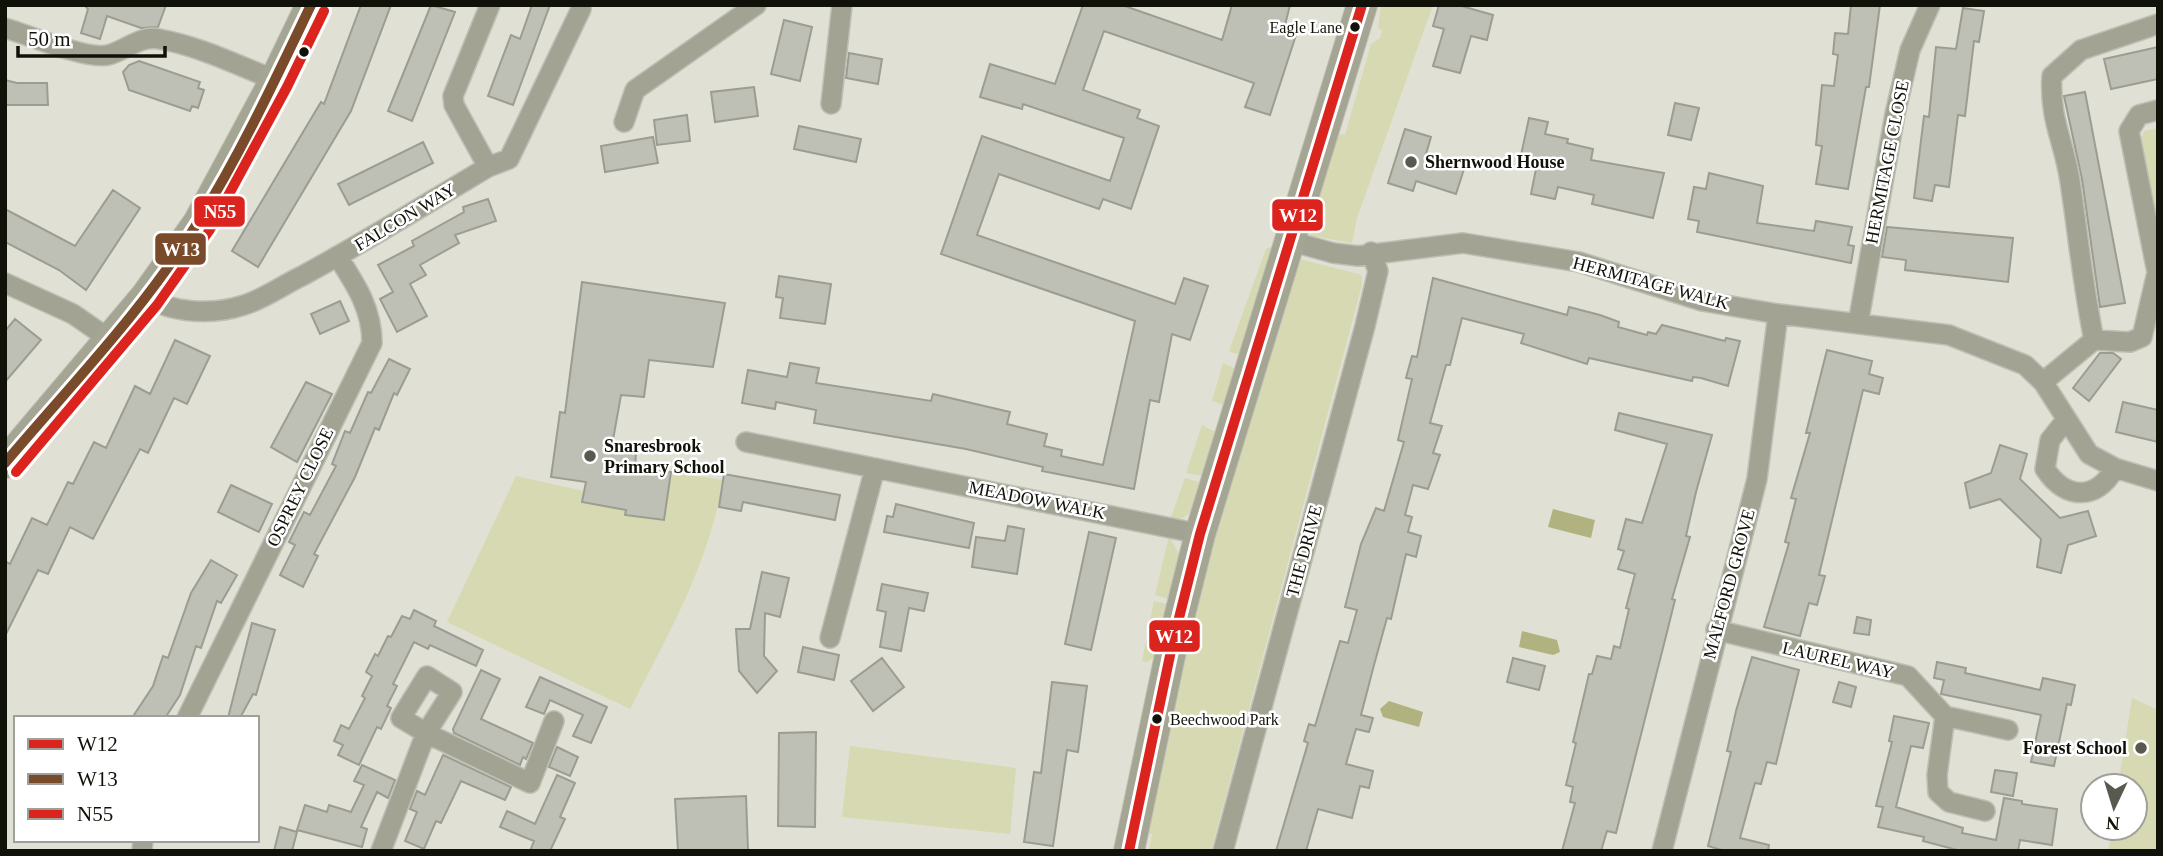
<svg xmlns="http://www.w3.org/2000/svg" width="2163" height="856" font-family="'Times New Roman',serif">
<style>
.green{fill:#d6d9b2}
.water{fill:#b0b37f}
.building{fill:#bebfb5;stroke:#9c9d92;stroke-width:2}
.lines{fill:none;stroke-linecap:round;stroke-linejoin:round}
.street-casing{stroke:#bebfb4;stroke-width:22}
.primary-casing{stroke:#bebfb4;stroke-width:32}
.street{stroke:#a2a393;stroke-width:19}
.primary{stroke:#a4a593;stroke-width:30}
.bus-1-casing{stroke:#fff;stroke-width:16}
.bus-2-casing{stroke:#fff;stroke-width:16}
.bus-3-casing{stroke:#fff;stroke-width:16}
.bus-1{stroke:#dc241f;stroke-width:10}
.bus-2{stroke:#7a4b2a;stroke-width:10}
.bus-3{stroke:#dc241f;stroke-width:10}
.bus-dot{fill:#101108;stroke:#fff;stroke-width:2.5}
.poi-dot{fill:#595a4f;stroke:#fff;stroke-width:2.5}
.labels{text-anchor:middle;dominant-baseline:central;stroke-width:5;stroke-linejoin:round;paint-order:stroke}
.bus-label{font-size:16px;fill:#101108;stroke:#fff;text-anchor:end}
.poi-label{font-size:18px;font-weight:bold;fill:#101108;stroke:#fff;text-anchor:start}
.street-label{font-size:18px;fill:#101108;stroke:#fff}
.line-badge{stroke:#fff;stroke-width:2.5}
.badge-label{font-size:19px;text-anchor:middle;font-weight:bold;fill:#fff}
</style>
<rect width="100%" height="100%" fill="#e0e1d4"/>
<path class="green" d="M1381 5H1433L1357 218 1352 243 1311 236 1309 227 1338 134 1345 135 1371 44 1380 38 1382 30 1378 28Z
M2158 128V235L2138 147 2144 131Z
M1270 247 1272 249 1243 352 1236 354 1229 351 1266 249Z
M1299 259 1359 274 1362 276V285L1211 851H1149L1152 834 1147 833 1195 610 1230 483Z
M1223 363 1236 369 1224 405 1212 401Z
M1202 425 1217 433 1204 476 1186 473Z
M671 472 723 480C709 564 668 635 630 709L447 622 516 476 584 491 583 502 626 510V515L664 520Z
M1185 478 1202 483C1195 503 1194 520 1170 520Z
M1169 536 1179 554 1169 599 1155 595Z
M1154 601 1167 604 1155 657 1147 662 1142 661Z
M2132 698 2158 710V851H2108L2112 828H2135V786H2118Z
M850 746 1016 768 1010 834 842 817Z"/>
<path class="water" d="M1553 509 1595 520 1591 538 1548 527Z
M1522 631 1557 640 1560 652 1553 655 1519 647Z
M1389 701 1423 712 1419 727 1383 717 1380 709Z"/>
<path class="building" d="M84 5H166L158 27 141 28 107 16 100 39 81 33 88 9Z
M361 5H391L351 111 258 267 232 251 321 102 324 104Z
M431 5 455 12 412 121 388 111Z
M532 5H550L513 105 488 96 511 35 520 39Z
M1083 5H1122L1222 40 1232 5H1290L1285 25 1298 29 1270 115 1245 107 1254 83 1104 31 1083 90 1140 110 1137 118 1159 126 1131 209 1103 199 1099 209 999 174 977 235 1175 304 1184 278 1208 286 1190 340 1172 334 1159 402 1150 400 1134 489 1042 471 1043 467 966 449 814 423 816 410 776 402 775 409 742 403 748 370 787 377 790 363 819 368 816 383 931 401 933 394 1010 412 1007 424 1047 434 1044 446 1062 450 1061 456 1103 465 1135 321 941 254 982 136 1110 181 1124 138 1023 104 1022 109 980 97 990 64 1055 84Z
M1439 5H1458L1493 15 1487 40 1471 36 1460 73 1433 66 1444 29 1433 26Z
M1851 5H1880L1869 87H1866L1848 189 1816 184 1822 146 1816 145 1822 85 1834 86 1838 55 1833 54 1835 33 1848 34Z
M1963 8 1984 11 1979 42 1974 41 1965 116 1958 115 1949 187 1935 185 1932 201 1914 198 1924 116 1929 117 1936 47 1956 49Z
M784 20 812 27 800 81 771 74Z
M2158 47V79L2111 89 2104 59Z
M849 53 882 59 878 84 846 78Z
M139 61 200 82 198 88 204 90 198 108 192 106 190 111 129 90 123 72 129 65Z
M5 80 17 83H47L48 105H5Z
M754 87 758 116 715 122 711 92Z
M2085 92 2125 303 2100 307 2082 179 2064 96Z
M1675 103 1699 108 1691 140 1668 135Z
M687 115 690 141 657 145 654 120Z
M1529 118 1548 122 1545 134 1568 139 1567 143 1593 149 1591 160 1664 173 1653 218 1592 204 1594 195 1558 187 1555 199 1531 194 1538 159 1521 155Z
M799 126 861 139 856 162 794 149Z
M1405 129 1431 137 1426 154 1465 166 1456 194 1416 181 1413 191 1388 183Z
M653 137 658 163 605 172 601 146Z
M423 142 433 163 349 205 338 184Z
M1709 173 1763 186 1757 223 1814 231 1816 221 1852 227 1848 245 1854 246 1851 263 1697 232 1699 221 1688 219 1694 187 1706 189Z
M113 190 140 208 86 290 59 270 5 242V209L75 246Z
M488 199 496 221 455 235 459 243 420 265 426 275 410 284 427 316 397 332 380 299 393 292 378 265 414 246 412 241 464 212 463 207Z
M1887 227 2013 238 2008 282 1905 270 1906 260 1882 257Z
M779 276 831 284 825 324 780 318 783 298 776 297Z
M1433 278 1567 315 1569 307 1600 315 1619 322 1618 327 1647 335 1648 332 1656 334 1662 325 1725 341 1726 338 1740 341 1728 386 1701 378 1693 377 1692 381 1589 358 1587 364 1521 343 1524 334 1462 318 1450 365H1446L1430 423 1442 426 1433 453 1440 455 1428 489 1413 485 1405 515 1412 517 1408 532 1421 536 1416 557 1406 554 1391 619 1387 618 1374 665 1361 715 1373 718 1369 732 1356 729 1346 764 1373 771 1369 788 1360 786 1352 818 1318 809 1306 851H1276L1308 743 1304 741 1309 724 1315 726 1340 641 1348 643 1357 610 1345 607 1361 544 1376 508 1384 511 1404 442 1398 440 1412 379 1406 378 1412 356 1417 357Z
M582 282 725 303 713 367 649 360 644 397 621 395 611 451 636 453 635 467 671 472 664 520 625 515 626 510 582 502 586 482 551 477 560 412 565 413Z
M340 301 349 321 320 334 311 314Z
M15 319 41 340 5 382V331Z
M175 340 210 356 187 404 174 398 148 453 140 449 93 539 70 527 48 574 38 570 5 636V561L10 564 32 518 47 525 68 482 73 484 94 442 106 448 135 386 150 394Z
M1827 350 1872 361 1869 374 1883 378 1879 394 1863 390 1819 575 1825 576 1817 605 1809 603 1800 636 1764 627 1789 543 1785 542 1796 499 1791 498 1810 433H1806Z
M2100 353H2113L2121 359 2089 401 2073 388Z
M389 359 410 369 397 395 394 393 379 430 375 428 355 477 314 554 318 556 303 587 280 575 295 545 289 542 304 512 310 515 336 466 332 464 345 431 350 433 368 392 371 393Z
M306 382 332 394 297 462 271 447Z
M2123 402 2158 410V442L2116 432Z
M1619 413 1712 435 1696 492 1686 536 1690 537 1672 599 1675 600 1665 640 1616 833 1607 831 1601 851H1562L1575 803 1570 802 1573 787 1566 785 1576 743 1573 742 1589 674H1592L1597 656 1611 659 1614 646 1620 648 1629 609 1626 608 1635 574 1618 569 1624 551 1618 549 1626 519 1642 523 1667 444 1615 430Z
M2000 445 2027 454 2020 479 2060 518 2088 511 2096 536 2068 545 2061 573 2037 567 2041 539 2000 499 1970 508 1965 483 1991 473Z
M724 474 840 495 835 520 743 502 741 511 719 507Z
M231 485 272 504 259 532 218 512Z
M896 504 974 523 969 548 884 532 887 516 893 517Z
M1008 526 1024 529 1017 574 972 567 976 537 1005 541Z
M1089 532 1116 538 1091 650 1065 644Z
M211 560 237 575 221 603 217 601 201 648 196 646 180 695 165 718H132L153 686 163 656 168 658 191 593Z
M762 572 789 578 780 617 765 613 764 656 777 671 757 693 739 671 736 629H750Z
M882 584 928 593 924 611 909 608 901 651 880 647 886 612 877 610Z
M414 610 436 621 434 626 483 650 476 666 430 645 428 649 414 642 393 684 397 686 387 706 391 708 381 729 377 727 359 765 338 755 343 745 334 741 341 725 349 729 365 698 362 696 372 676 366 672 375 654 378 656 388 636 391 637 402 616 410 619Z
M1857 617 1871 620 1869 635 1854 633Z
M252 623 275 630 256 695 253 694 240 718H228Z
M803 647 839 655 834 680 798 672Z
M1752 657 1799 670 1776 764 1767 762 1761 784 1755 783 1740 838 1769 845 1768 851H1725L1708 846 1731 752 1727 751 1736 711Z
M882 658 904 687 873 711 851 681Z
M1513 658 1545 666 1539 690 1507 682Z
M1937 662 1966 668 1965 673 2040 690 2043 678 2075 685 2071 705 2067 704 2054 766 2031 762 2041 715 1941 694 1944 680 1934 678Z
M481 670 500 679 481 719 533 743 526 759 523 757 520 765 454 733 453 729Z
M540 677 607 707 591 743 573 736 583 715 550 700 544 714 526 707Z
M1052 682 1087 686 1078 752 1067 750 1053 846 1024 842 1034 772 1041 773Z
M1839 682 1856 687 1851 707 1833 702Z
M1894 716 1929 723 1923 748 1911 746 1896 807 1963 828 1962 833 1996 840 2004 798 2022 801V804L2057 809 2052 845 2020 840 2018 851H1961L1923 841 1924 837 1878 827 1883 807 1876 806 1892 742 1889 741Z
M816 732 815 827 778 826 779 733Z
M557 747 578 757 570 776 549 767Z
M443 755 511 787 505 800 461 781 441 823 436 821 424 849 405 841 417 812 410 809 417 791 425 795Z
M362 765 395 780 388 798 377 792 361 827 367 829 362 847 297 830 305 805 327 812 329 805 351 812 364 785 354 781Z
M1995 770 2017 773 2013 796 1991 792Z
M557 775 575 783 560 817 565 819 550 851H530L534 841 500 827 507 811 535 824Z
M746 796 748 850 678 851 675 799Z
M280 827 297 832 292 851H274Z"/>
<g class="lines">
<g class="street-casing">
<path id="street" d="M5 28C29 35 86 60 108 55 125 51 140 35 159 39 199 46 237 65 275 80
M831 104 842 5
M2158 110 2139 115 2129 131 2158 277
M624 122 635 90 756 5
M488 167 454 105 453 96 490 5
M1290 241 1333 253 1358 256 1463 243 1579 262 1702 301 1778 314 1949 335 2025 365 2043 382 2089 454 2115 468 2158 481
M5 283 73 314 109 339
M146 296C171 314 214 315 244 305 264 299 283 285 302 276 365 242 426 204 488 167L509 159 581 9
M1858 324 1895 114 1910 50 1930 5
M2094 340C2083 287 2078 234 2070 181 2064 141 2049 119 2052 76L2081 50 2158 24
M2043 382 2094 340 2130 342 2142 337 2156 277
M2066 420 2050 440 2045 469C2066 500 2096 501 2115 468
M746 442 1200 534
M1716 630 1908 676 1945 716 1937 775 1938 792 1949 802 1985 811
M830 638 875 468
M427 676 452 692 426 733 401 718Z
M1945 716 2008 730
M187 718 372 343C372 309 356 285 338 257
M142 851 143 840
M381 851 426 733 530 783 554 721
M1223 851 1365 326 1378 271 1371 252
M1662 851 1757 479 1778 314"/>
</g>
<g class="primary-casing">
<path id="primary" d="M5 463 146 296 198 223 275 80 311 5
M1129 851 1172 646 1200 534 1362 5"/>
</g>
<use href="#street" class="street"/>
<use href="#primary" class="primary"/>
<g class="bus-1-casing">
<path id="bus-1" d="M1129 851 1172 646 1200 534 1362 5"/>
</g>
<g class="bus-2-casing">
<path id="bus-2" d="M5 463C71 385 145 309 198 222 241 153 276 78 311 5"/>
</g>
<g class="bus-3-casing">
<path id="bus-3" d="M16 472 157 305 209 231 287 87 324 11"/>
</g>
<use href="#bus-1" class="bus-1"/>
<use href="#bus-2" class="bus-2"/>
<use href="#bus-3" class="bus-3"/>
</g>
<g class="bus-dot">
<circle cx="1355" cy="27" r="6"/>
<circle cx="304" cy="52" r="6"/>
<circle cx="1157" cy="719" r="6"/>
</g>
<g class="poi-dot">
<circle cx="1411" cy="162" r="7"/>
<circle cx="590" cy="456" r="7"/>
<circle cx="2141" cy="748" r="7"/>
</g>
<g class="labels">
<g class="bus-label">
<text x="1342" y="27">Eagle Lane</text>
<text x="1170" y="719" text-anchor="start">Beechwood Park</text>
</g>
<g class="poi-label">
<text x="1425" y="162">Shernwood House</text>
<text x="604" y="446">Snaresbrook<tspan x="604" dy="21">Primary School</tspan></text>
<text x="2127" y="748" text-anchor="end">Forest School</text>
</g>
<g class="street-label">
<text transform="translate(1887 162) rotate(-79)">HERMITAGE CLOSE</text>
<text transform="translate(405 217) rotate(-31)">FALCON WAY</text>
<text transform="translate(1651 283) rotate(15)">HERMITAGE WALK</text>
<text transform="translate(300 487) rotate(-64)">OSPREY CLOSE</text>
<text transform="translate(1037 500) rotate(11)">MEADOW WALK</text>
<text transform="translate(1304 551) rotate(-75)">THE DRIVE</text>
<text transform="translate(1729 584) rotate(-75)">MALFORD GROVE</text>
<text transform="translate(1838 660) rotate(13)">LAUREL WAY</text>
</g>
</g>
<g class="line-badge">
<rect x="193" y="195" width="53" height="33" rx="7" fill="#dc241f"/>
<rect x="1271" y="198" width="53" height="34" rx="7" fill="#dc241f"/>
<rect x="154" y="232" width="53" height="34" rx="7" fill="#7a4b2a"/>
<rect x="1148" y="619" width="53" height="34" rx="7" fill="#dc241f"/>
</g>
<g class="badge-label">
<text x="220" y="218">N55</text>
<text x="1298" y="222">W12</text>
<text x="181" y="256">W13</text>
<text x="1174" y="643">W12</text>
</g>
<rect width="2163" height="856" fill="none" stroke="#101108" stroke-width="14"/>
<rect x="14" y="716" width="245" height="126" fill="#ffffff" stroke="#9fa09c" stroke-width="2"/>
<rect x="28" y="739" width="35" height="10" fill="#dc241f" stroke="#9fa09c" stroke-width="2"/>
<text x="77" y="751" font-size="21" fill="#101108">W12</text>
<rect x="28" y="774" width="35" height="10" fill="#7a4b2a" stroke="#9fa09c" stroke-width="2"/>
<text x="77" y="786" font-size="21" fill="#101108">W13</text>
<rect x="28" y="809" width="35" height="10" fill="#dc241f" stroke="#9fa09c" stroke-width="2"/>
<text x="77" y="821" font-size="21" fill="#101108">N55</text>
<g transform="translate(2114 807) rotate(184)"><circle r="33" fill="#ffffff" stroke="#9fa09c" stroke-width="2"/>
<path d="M0-5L12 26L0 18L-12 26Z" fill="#595a4f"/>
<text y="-10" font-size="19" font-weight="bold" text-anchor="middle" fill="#101108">N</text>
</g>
<path d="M18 46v10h147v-10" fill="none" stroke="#101108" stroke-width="3.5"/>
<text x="28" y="46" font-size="21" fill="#101108" stroke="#ffffff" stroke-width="5" paint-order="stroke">50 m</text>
</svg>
